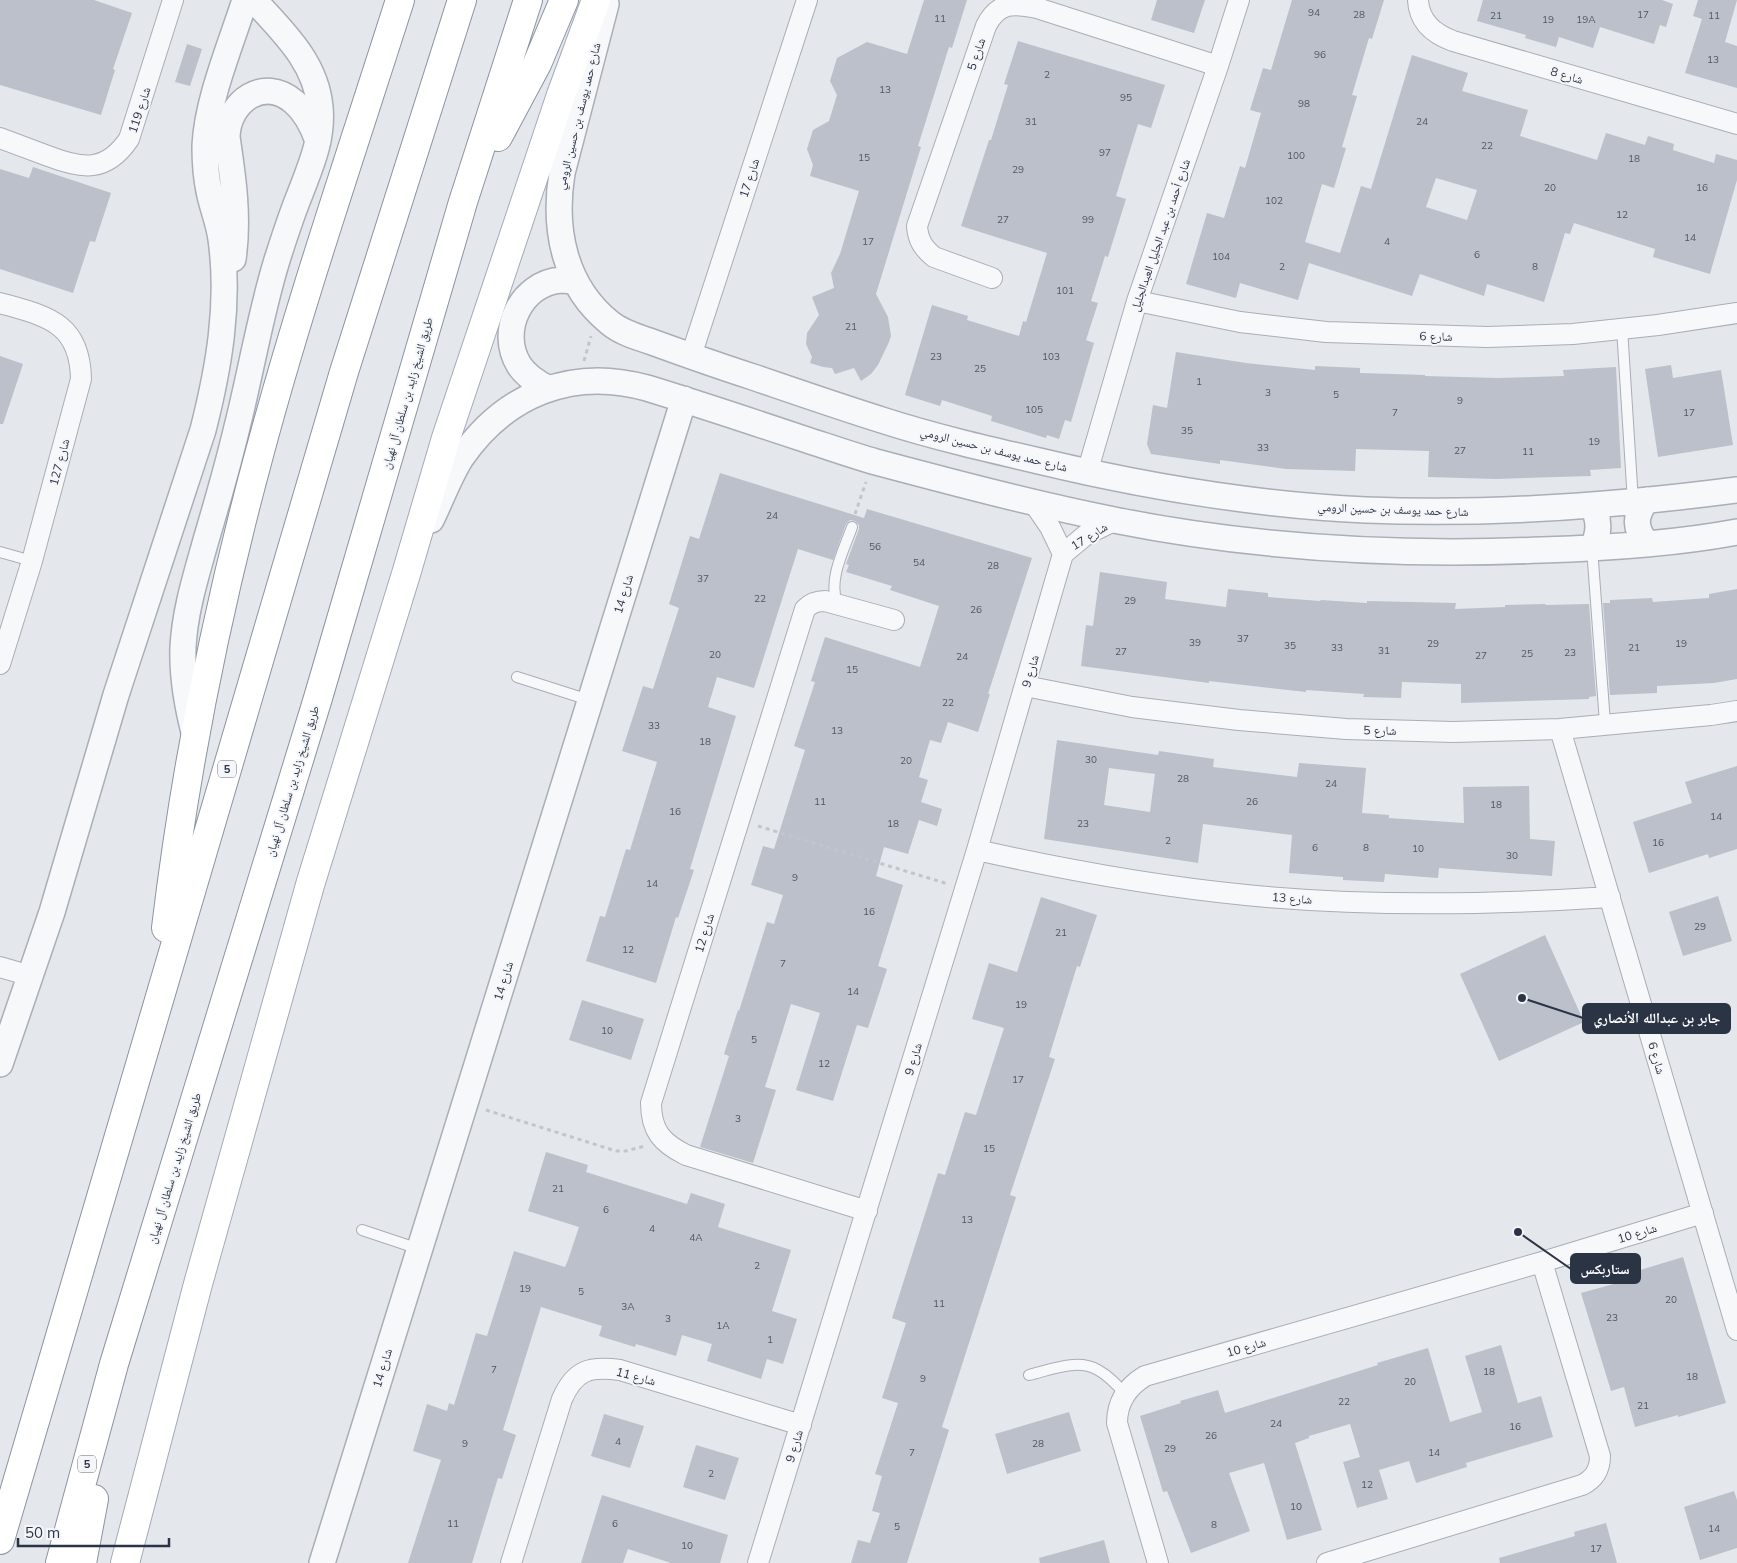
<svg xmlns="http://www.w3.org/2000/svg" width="1737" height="1563" font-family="Mulish,'Noto Naskh Arabic',sans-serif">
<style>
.building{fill:#bbc0ca;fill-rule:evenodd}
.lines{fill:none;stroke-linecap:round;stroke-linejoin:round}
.service-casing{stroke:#a9aeb7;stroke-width:12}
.minor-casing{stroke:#a9aeb7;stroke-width:22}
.tertiary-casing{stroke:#a9aeb7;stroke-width:28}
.primary-casing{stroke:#a3abb8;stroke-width:30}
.motorway-casing{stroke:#8b94a3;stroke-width:30}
.path{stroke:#c2c5cb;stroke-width:3;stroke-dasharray:4 4;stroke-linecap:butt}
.service{stroke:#f7f8fa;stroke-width:10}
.minor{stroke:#f7f8fa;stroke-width:20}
.tertiary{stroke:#f7f8fa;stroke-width:25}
.primary{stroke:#fff;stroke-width:28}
.motorway{stroke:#fff;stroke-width:28}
.labels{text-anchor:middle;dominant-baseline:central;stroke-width:4;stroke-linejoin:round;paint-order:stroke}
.number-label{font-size:10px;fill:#4f5766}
.shield{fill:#f4f6f9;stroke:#676e7b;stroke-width:1}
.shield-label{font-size:11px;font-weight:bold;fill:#2b3445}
.street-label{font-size:12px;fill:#2b3445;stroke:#f4f6f9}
.leader{fill:none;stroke:#2b3445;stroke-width:2}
.callout-dot{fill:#2b3445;stroke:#f4f6f9;stroke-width:2}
.callout{fill:#2b3445;stroke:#2b3445;stroke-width:2}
.callout-label{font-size:14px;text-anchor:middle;font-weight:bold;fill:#fff}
</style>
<rect width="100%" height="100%" fill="#e4e7ec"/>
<path class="building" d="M0 0H94L132 13 113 69 115 70 101 115 0 85Z
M924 0H967L952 48 949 47 918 146 921 147 876 294 888 317 891 336 889 342 878 365 871 374 861 381 854 368 835 374 832 368 823 367 810 363 812 357 806 344 807 333 819 315 812 297 834 288 831 273 840 254 859 191 810 176 813 165 807 149 813 130 829 121 837 95 830 81 837 58 867 42 907 54Z
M1157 0H1205L1194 33 1151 20Z
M1292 0H1384L1372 39 1369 38 1352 95 1357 96 1342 147 1346 148 1334 188 1322 184 1305 242 1340 253 1361 186 1371 189 1412 55 1468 73 1462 91 1528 110 1520 136 1597 160 1606 133 1645 145 1648 136 1674 144 1673 150 1714 163 1716 154 1737 160V180L1710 274 1653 257 1655 249 1574 223 1570 234 1565 233 1544 302 1487 284 1484 296 1420 274 1412 296 1309 263 1298 300 1240 283 1236 298 1186 284 1207 213 1224 218 1240 166 1245 168 1261 113 1250 110 1263 68 1271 70ZM1436 178 1477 190 1467 220 1426 207Z
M1483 0H1662L1673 4 1666 27 1660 25 1654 44 1600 27 1593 48 1559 37 1556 47 1525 38 1526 35 1477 21Z
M1698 0H1737L1725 42 1737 46V88L1685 73 1702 19 1693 16Z
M1018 41 1165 85 1151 128 1138 124 1116 196 1126 199 1108 257 1105 256 1091 301 1098 303 1086 340 1094 343 1071 422 1065 420 1059 439 1047 435 1046 438 991 421 992 416 942 400 940 406 905 395 932 305 968 316 967 320 1019 336 1023 321 1026 322 1047 253 961 226 989 140H991L1008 85 1004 84Z
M187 44 202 49 190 86 175 82Z
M33 167 111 193 95 242 90 241 73 293 0 269V169L29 178Z
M1176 352 1246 363 1315 370V366L1360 368V373L1425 375V376L1498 378 1564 376 1563 370 1616 367 1621 468 1590 470 1591 476 1496 479 1428 477 1429 451 1356 449 1355 471 1286 469 1220 460V464L1151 454 1147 444 1153 405 1167 408Z
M0 356 23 364 3 424H0Z
M1671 365 1673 378 1721 370 1733 445 1658 457 1645 369Z
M720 473 864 518 867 509 1032 558 988 694H990L978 732 948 722 941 743 930 740 919 777 928 780 921 802 942 809 937 826 919 820 908 854 884 847 876 876 903 885 878 966 887 969 868 1028 857 1025 833 1101 796 1090 820 1013 791 1004 765 1087 776 1090 753 1163 700 1147 729 1056 724 1054 738 1010 739 1011 767 922 774 924 783 895 751 885 763 846 774 849 805 750 794 746 815 682 811 681 825 637 920 667 939 606 890 590 892 586 846 572 849 565 846 564 859 529V525L855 521 850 520 846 524 833 560 798 549 754 688 717 677 708 707 736 716 690 869 694 870 678 918 676 917 656 983 586 961 600 916 605 917 626 849 630 850 657 762 622 751 643 686 653 689 679 608 669 604 690 536 699 539Z
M1100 572 1167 582 1165 599 1226 607 1228 589 1268 593V597L1320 601 1321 600 1367 603V601L1456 603 1455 609 1505 607V605L1545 604 1546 605 1589 604 1596 696 1589 697V699L1461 703V684L1402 682 1401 698 1363 697 1364 694 1306 690V692L1209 681V683L1081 666 1086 625 1093 626Z
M1737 589V679L1714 683 1657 686V693L1610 695 1603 603H1610V600L1652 598 1653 602 1709 598V594Z
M1057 740 1158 755 1159 751 1214 759 1213 767 1297 777 1299 763 1366 768 1362 813 1389 815V818L1464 823 1463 787 1529 786 1530 839 1555 841 1552 876 1439 868 1438 878 1385 874 1384 882 1343 880V877L1289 873 1292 835 1203 824 1198 863 1044 839ZM1109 768 1155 774 1150 812 1104 805Z
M1737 766V849L1709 858 1708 854 1649 873 1633 822 1692 803 1685 782Z
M1718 896 1732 941 1683 956 1669 912Z
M1041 897 1097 915 1080 967 1077 966 1049 1057 1055 1059 1010 1195 1016 1197 942 1427 949 1430 907 1563H851L858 1540 870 1543 880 1513 872 1511 882 1476 875 1474 898 1403 882 1398 906 1323 892 1318 938 1173 945 1175 965 1112 976 1115 1004 1028 972 1019 989 963 1017 972Z
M1545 935 1584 1022 1499 1061 1460 974Z
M582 1000 644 1019 631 1060 569 1040Z
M546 1152 588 1165 586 1172 687 1204 691 1193 725 1204 718 1227 791 1250 772 1311 797 1319 783 1364 767 1359 761 1379 707 1361 712 1344 682 1335 676 1356 636 1344 635 1347 599 1336 602 1326 541 1307 503 1430 516 1435 502 1479 498 1478 472 1563H408L441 1460 413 1451 427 1404 447 1411 449 1403 454 1405 476 1333 487 1336 514 1251 565 1267 568 1260 579 1227 528 1211Z
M1683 1257 1726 1403 1678 1417V1415L1635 1427 1624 1387 1611 1391 1581 1293 1639 1277 1637 1271Z
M1501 1345 1518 1403 1541 1396 1553 1437 1466 1463 1467 1467 1416 1483 1409 1461 1379 1470 1388 1499 1357 1508 1343 1462 1360 1457 1350 1424 1309 1436V1438L1295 1443 1322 1530 1287 1540 1264 1463 1229 1473 1250 1531 1191 1553 1167 1491 1163 1492 1140 1416 1181 1403 1180 1401 1218 1390 1225 1413 1378 1365 1377 1363 1428 1348 1450 1422 1482 1412 1465 1356Z
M1069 1412 1081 1451 1007 1474 995 1434Z
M604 1414 644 1426 630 1468 591 1456Z
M696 1445 739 1458 725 1500 683 1487Z
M1734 1491 1737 1500V1548L1700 1560 1684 1507Z
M602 1495 728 1535 720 1563H671L628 1549 623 1563H581Z
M1606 1523 1617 1563H1500L1499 1558 1575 1536 1574 1532Z
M1104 1540 1110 1563H1040L1039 1558Z"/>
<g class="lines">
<g class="service-casing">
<path id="service" d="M1622 328 1633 502
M1592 548 1605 723
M0 552 32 561
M837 603C828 579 844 550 852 527
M517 677 589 700
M362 1230 419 1249
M1029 1375C1050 1370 1077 1358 1098 1370 1109 1376 1117 1385 1125 1394"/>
</g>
<g class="minor-casing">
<path id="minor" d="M1418 0C1419 22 1434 34 1453 41L1737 124
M0 138C16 144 32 150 48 156 82 169 106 173 129 139L173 0
M992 278 934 257C923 248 918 240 917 226L986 26C998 2 1013 3 1037 8L1218 66
M1137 301 1240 322 1326 332 1487 337 1573 334 1658 325 1737 313
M0 303C46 316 80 322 81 379L32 561 0 664
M691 356 807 0
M1087 473 1137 301 1218 66 1239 0
M1033 502 1050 527 1063 554
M1063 554 1087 534 1116 520
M1025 686 1132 707 1239 720 1346 729 1453 732 1560 729 1711 715 1737 711
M1560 729 1737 1330
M977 850C1066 870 1155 886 1246 895 1367 907 1488 905 1610 897
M0 967 31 976
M867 1211 686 1155C662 1143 651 1131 651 1103L805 609C811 603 816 601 825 601L894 620
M511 1563 562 1399C575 1370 589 1366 620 1370L801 1425
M758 1563 977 850 1063 554
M1158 1563 1117 1423C1117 1402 1127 1387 1145 1376L1542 1262 1703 1213
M1327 1563 1582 1485C1594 1479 1600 1470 1600 1456L1542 1262"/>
</g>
<g class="tertiary-casing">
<path id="tertiary" d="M606 4 562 173C553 229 564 286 610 323 622 333 638 337 652 342 685 354 719 366 753 377 797 392 840 407 885 421 935 437 987 449 1039 461 1148 487 1254 505 1366 510 1490 515 1614 506 1737 490
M233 259C239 218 233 177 227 137 228 101 264 76 294 102 306 112 313 127 318 141
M549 389C537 383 526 376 519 365 498 331 521 283 561 280 566 280 572 281 576 282
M1647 500C1634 515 1634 530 1648 544
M431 520C441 500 449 477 461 458 505 394 572 367 647 388 699 404 750 421 801 438 826 446 851 455 876 462 955 483 1034 504 1114 520 1254 548 1400 556 1542 550 1608 548 1673 544 1737 532
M1592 548C1600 533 1600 520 1592 505
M195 736C187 706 182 677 183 647 185 610 196 576 206 540 217 503 228 465 237 427 251 372 260 315 277 260 284 238 291 216 300 194 311 165 323 139 320 107 316 62 283 32 254 0
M0 1064 52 912 116 695 203 430C219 367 230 304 221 239 219 223 212 207 209 191 206 177 205 161 205 146 207 100 231 44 245 0
M322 1563 684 399"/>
</g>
<g class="primary-casing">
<path id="primary" d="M125 1563 198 1284 310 885 406 574 446 438 561 95 596 0"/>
</g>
<g class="motorway-casing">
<path id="motorway" d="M498 137 537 64 564 0
M166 928C185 769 217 610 259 455 300 302 352 151 400 0
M0 1540 344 372 462 0
M60 1563 114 1364 318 698 463 202 528 0
M82 1563 94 1499"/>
</g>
<path class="path" d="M584 361 591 336
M855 514 866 482
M758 826 948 884
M486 1110 616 1151H626L645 1146"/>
<use href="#service" class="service"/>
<use href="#minor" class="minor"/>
<use href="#tertiary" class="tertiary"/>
<use href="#primary" class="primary"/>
<use href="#motorway" class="motorway"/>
</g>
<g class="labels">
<g class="number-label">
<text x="1314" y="12">94</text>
<text x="1359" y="14">28</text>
<text x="1643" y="14">17</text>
<text x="1496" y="15">21</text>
<text x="1714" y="15">11</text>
<text x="940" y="18">11</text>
<text x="1548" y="19">19</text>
<text x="1586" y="19">19A</text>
<text x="1320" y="54">96</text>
<text x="1713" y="59">13</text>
<text x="1047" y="74">2</text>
<text x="885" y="89">13</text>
<text x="1126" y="97">95</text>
<text x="1304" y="103">98</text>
<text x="1031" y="121">31</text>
<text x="1422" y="121">24</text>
<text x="1487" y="145">22</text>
<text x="1105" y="152">97</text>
<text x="1296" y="155">100</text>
<text x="864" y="157">15</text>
<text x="1634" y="158">18</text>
<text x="1018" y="169">29</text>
<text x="1550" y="187">20</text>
<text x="1702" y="187">16</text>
<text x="1274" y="200">102</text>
<text x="1622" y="214">12</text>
<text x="1003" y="219">27</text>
<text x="1088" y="219">99</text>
<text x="1690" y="237">14</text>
<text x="868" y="241">17</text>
<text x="1387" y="241">4</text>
<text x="1477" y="254">6</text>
<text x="1221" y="256">104</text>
<text x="1282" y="266">2</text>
<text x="1535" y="266">8</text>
<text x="1065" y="290">101</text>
<text x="851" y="326">21</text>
<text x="936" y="356">23</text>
<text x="1051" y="356">103</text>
<text x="980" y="368">25</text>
<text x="1199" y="381">1</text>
<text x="1268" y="392">3</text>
<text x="1336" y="394">5</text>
<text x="1460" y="400">9</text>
<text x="1034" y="409">105</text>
<text x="1395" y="412">7</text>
<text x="1689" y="412">17</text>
<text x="1187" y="430">35</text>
<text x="1594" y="441">19</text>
<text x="1263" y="447">33</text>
<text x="1460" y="450">27</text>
<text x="1528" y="451">11</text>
<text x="772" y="515">24</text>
<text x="875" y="546">56</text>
<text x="919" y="562">54</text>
<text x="993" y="565">28</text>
<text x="703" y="578">37</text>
<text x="760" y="598">22</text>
<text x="1130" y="600">29</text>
<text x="976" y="609">26</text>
<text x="1243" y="638">37</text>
<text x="1195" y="642">39</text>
<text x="1433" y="643">29</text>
<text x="1681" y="643">19</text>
<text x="1290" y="645">35</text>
<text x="1337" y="647">33</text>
<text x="1634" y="647">21</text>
<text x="1384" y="650">31</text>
<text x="1121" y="651">27</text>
<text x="1570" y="652">23</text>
<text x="1527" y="653">25</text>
<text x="715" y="654">20</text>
<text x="1481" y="655">27</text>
<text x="962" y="656">24</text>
<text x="852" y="669">15</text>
<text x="948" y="702">22</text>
<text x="654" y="725">33</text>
<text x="837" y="730">13</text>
<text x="705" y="741">18</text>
<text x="1091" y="759">30</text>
<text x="906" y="760">20</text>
<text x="1183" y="778">28</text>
<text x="1331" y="783">24</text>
<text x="820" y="801">11</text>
<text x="1252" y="801">26</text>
<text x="1496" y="804">18</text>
<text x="675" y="811">16</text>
<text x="1716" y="816">14</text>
<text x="893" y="823">18</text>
<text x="1083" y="823">23</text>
<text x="1168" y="840">2</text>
<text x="1658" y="842">16</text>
<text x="1315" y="847">6</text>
<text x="1366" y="847">8</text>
<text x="1418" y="848">10</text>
<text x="1512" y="855">30</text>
<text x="795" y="877">9</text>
<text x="652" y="883">14</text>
<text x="869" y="911">16</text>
<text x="1700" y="926">29</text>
<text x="1061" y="932">21</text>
<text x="628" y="949">12</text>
<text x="783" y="963">7</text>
<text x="853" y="991">14</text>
<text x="1021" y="1004">19</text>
<text x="607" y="1030">10</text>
<text x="754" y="1039">5</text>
<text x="824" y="1063">12</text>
<text x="1018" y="1079">17</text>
<text x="738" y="1118">3</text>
<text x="989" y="1148">15</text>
<text x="558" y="1188">21</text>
<text x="606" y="1209">6</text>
<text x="967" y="1219">13</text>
<text x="652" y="1228">4</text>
<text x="696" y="1237">4A</text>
<text x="757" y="1265">2</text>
<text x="525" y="1288">19</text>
<text x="581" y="1291">5</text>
<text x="1671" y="1299">20</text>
<text x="939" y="1303">11</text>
<text x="628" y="1306">3A</text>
<text x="1612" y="1317">23</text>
<text x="668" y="1318">3</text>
<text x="723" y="1325">1A</text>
<text x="770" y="1339">1</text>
<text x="494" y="1369">7</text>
<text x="1489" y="1371">18</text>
<text x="1692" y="1376">18</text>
<text x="923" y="1378">9</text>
<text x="1410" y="1381">20</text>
<text x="1344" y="1401">22</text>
<text x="1643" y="1405">21</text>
<text x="1276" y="1423">24</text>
<text x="1515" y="1426">16</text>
<text x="1211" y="1435">26</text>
<text x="618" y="1441">4</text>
<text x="465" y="1443">9</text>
<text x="1038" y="1443">28</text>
<text x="1170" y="1448">29</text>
<text x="912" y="1452">7</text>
<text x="1434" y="1452">14</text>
<text x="711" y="1473">2</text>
<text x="1367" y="1484">12</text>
<text x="1296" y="1506">10</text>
<text x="453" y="1523">11</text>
<text x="615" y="1523">6</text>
<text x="1214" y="1524">8</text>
<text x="897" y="1526">5</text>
<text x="1714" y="1528">14</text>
<text x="687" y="1545">10</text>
<text x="1596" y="1548">17</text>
</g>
<g class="shield">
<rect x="218" y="760.5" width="18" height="17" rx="4"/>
<rect x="78" y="1455.5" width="18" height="17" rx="4"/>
</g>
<g class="shield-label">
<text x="227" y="769">5</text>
<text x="87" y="1464">5</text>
</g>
<g class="street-label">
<text transform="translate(976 54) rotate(-71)">شارع 5</text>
<text transform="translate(1567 75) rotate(16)">شارع 8</text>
<text transform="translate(139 110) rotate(-72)">شارع 119</text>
<text transform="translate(578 116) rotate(-76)">شارع حمد يوسف بن حسين الرومي</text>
<text transform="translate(749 178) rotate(-72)">شارع 17</text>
<text transform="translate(1160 235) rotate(-71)">شارع أحمد بن عبد الجليل العبدالجليل</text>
<text transform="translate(1436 336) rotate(1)">شارع 6</text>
<text transform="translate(407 393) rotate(-74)">طريق الشيخ زايد بن سلطان آل نهيان</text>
<text transform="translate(994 449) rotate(14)">شارع حمد يوسف بن حسين الرومي</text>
<text transform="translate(59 462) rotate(-75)">شارع 127</text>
<text transform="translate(1393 509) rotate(2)">شارع حمد يوسف بن حسين الرومي</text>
<text transform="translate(1089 536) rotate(-32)">شارع 17</text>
<text transform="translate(623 594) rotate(-73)">شارع 14</text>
<text transform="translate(1030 671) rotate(-74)">شارع 9</text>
<text transform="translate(1380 730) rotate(1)">شارع 5</text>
<text transform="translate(292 781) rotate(-73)">طريق الشيخ زايد بن سلطان آل نهيان</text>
<text transform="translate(1292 898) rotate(4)">شارع 13</text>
<text transform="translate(704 933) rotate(-73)">شارع 12</text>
<text transform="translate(503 981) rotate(-73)">شارع 14</text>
<text transform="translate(1657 1058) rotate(74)">شارع 6</text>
<text transform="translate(913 1059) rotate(-73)">شارع 9</text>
<text transform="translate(174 1168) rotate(-73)">طريق الشيخ زايد بن سلطان آل نهيان</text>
<text transform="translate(1637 1233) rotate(-17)">شارع 10</text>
<text transform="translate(1246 1347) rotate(-16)">شارع 10</text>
<text transform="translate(382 1368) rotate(-73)">شارع 14</text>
<text transform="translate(636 1376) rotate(15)">شارع 11</text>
<text transform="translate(794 1446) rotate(-73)">شارع 9</text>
</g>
</g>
<path class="leader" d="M1522 998L1583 1018M1518 1232L1571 1269"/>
<g class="callout-dot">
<circle cx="1522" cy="998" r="5"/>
<circle cx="1518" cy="1232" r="5"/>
</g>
<g class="callout">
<rect x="1583" y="1004" width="147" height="29" rx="5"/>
<rect x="1571" y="1254" width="69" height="29" rx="5"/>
</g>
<g class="callout-label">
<text x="1657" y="1023">جابر بن عبدالله الأنصاري</text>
<text x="1605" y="1274">ستاربكس</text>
</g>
<path d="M18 1538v8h151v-8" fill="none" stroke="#2b3445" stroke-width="2.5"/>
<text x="25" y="1538" font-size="15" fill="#2b3445" stroke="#f4f6f9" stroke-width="4" paint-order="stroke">50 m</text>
</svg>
